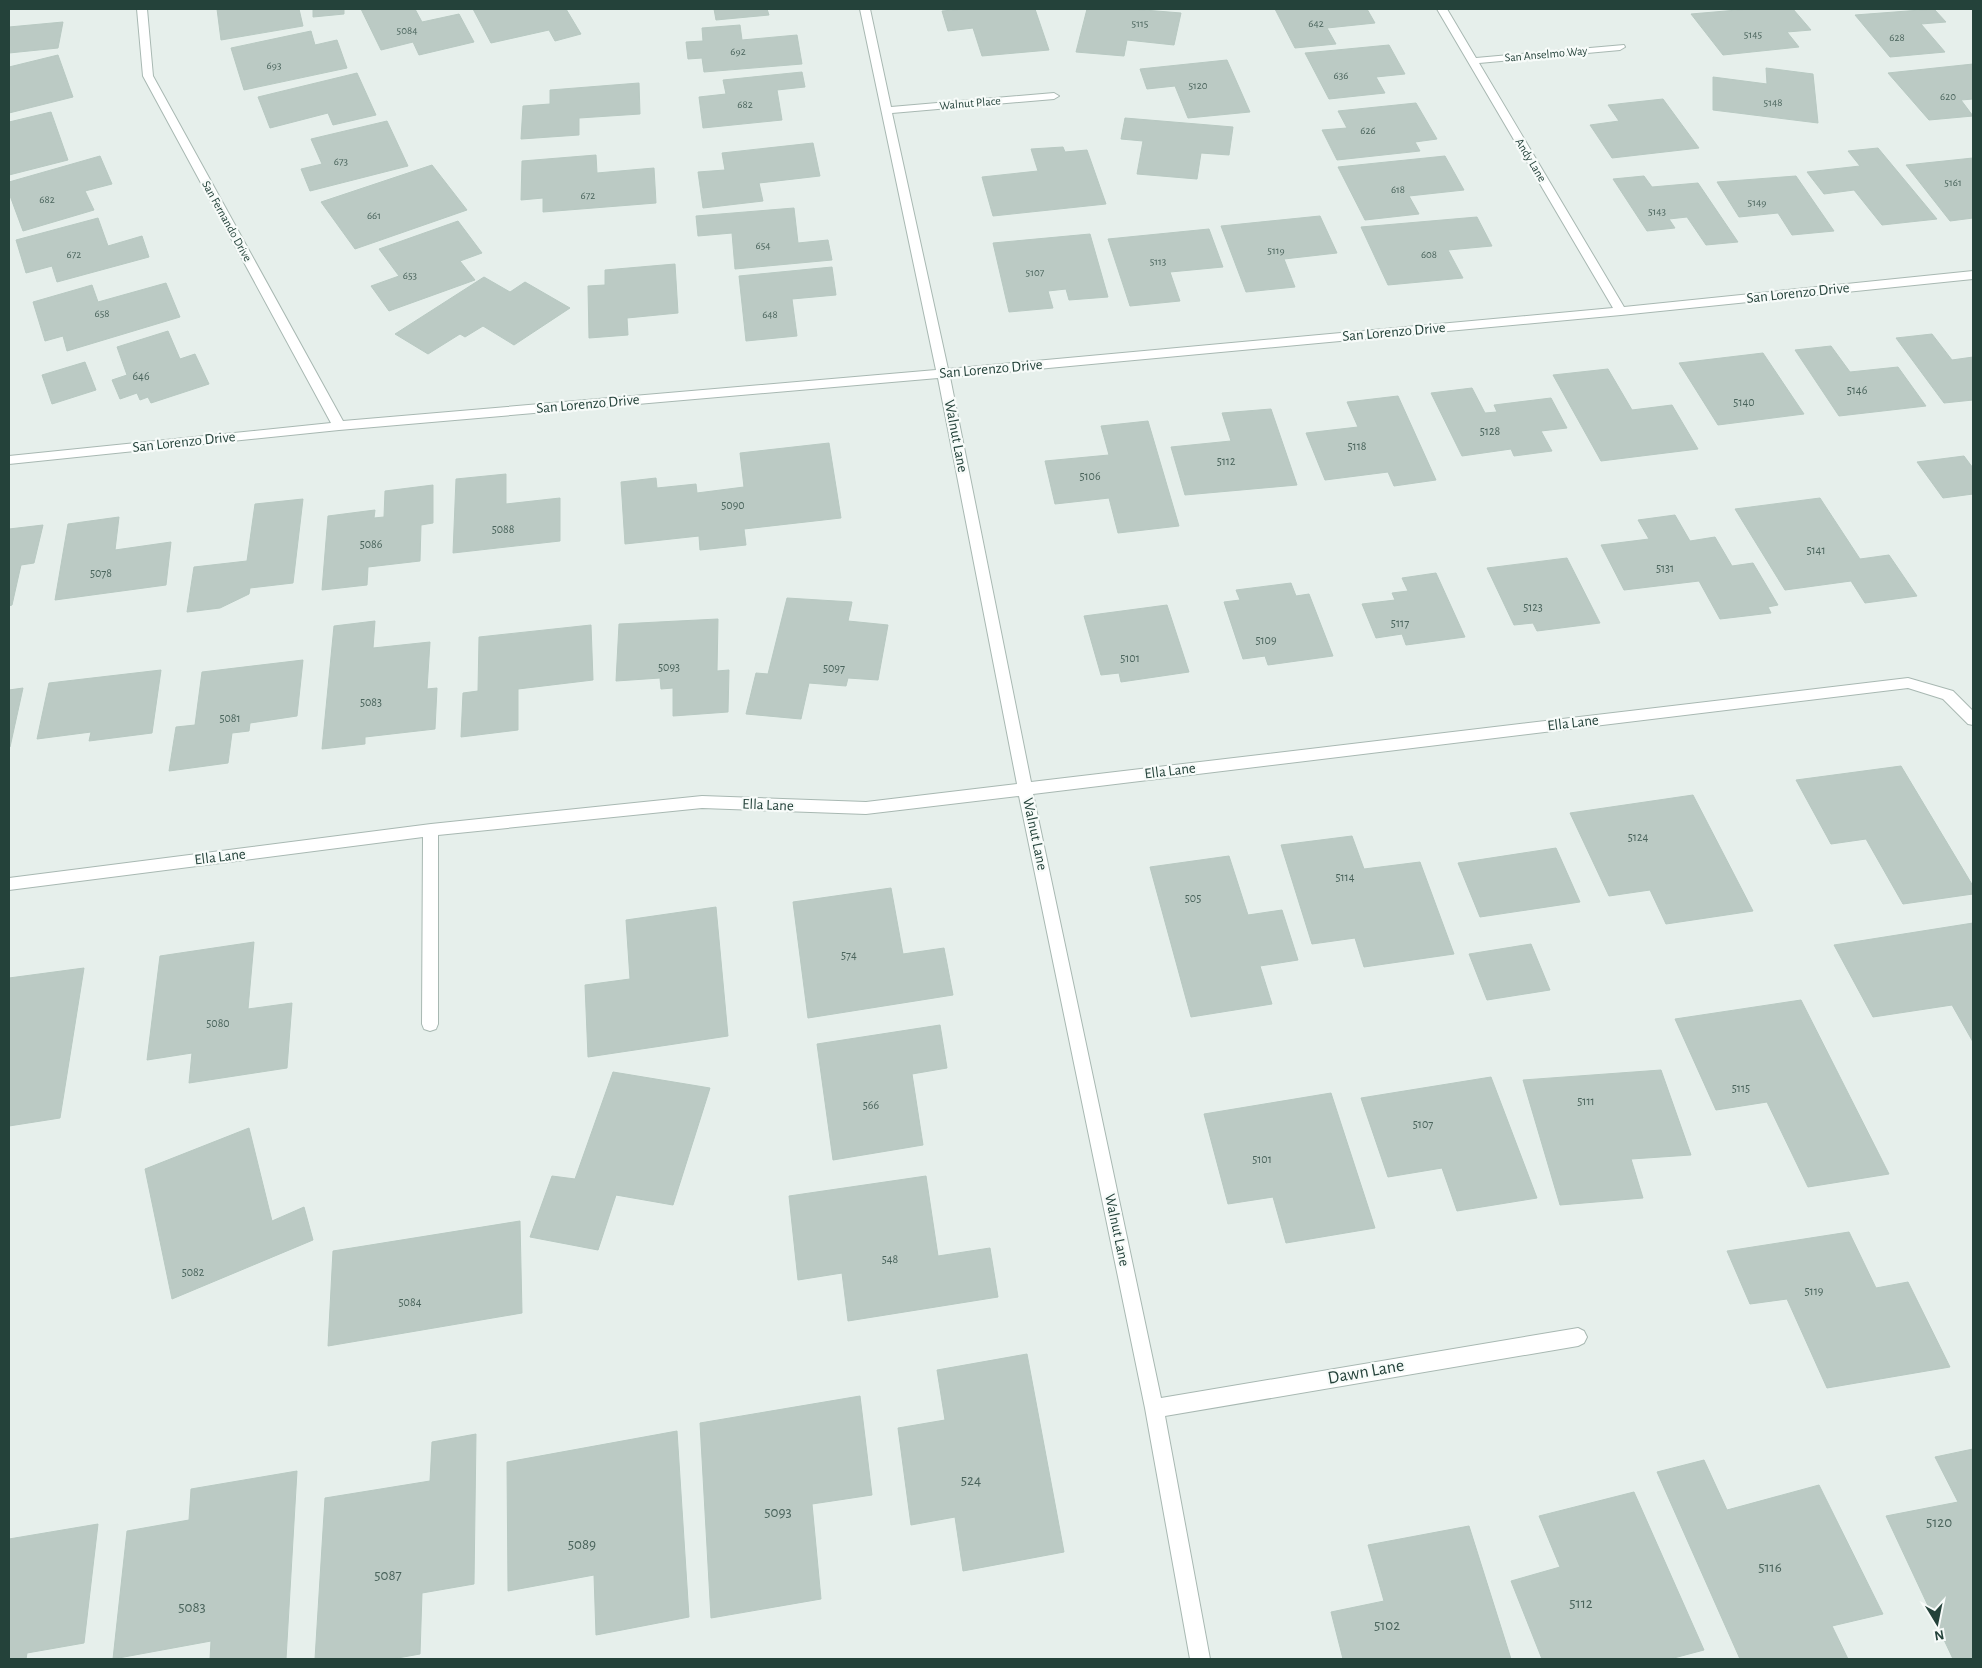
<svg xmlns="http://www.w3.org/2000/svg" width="1982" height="1668" font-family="'Alegreya Sans',sans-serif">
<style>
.building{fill:#bbcac4;stroke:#b8c9c2}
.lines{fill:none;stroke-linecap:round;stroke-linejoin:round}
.street-casing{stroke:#a8b8b2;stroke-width:2}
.street{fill:#fff;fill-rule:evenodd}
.labels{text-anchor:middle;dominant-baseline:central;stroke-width:4.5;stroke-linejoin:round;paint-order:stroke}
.far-number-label{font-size:11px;fill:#4a645c}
.far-street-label{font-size:12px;fill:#24423a;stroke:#f7fbf9}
.number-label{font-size:12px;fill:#4a645c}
.street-label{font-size:15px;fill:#24423a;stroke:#f7fbf9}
.near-number-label{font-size:15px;fill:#4a645c}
.near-street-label{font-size:18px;fill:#24423a;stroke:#f7fbf9}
</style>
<rect width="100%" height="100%" fill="#e6efeb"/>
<path class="building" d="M217 9H299L303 26 221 40Z
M313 9H344V14L313 17Z
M361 9H415L422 22 459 14 474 42 419 55 413 42 381 50Z
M473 9H566L581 34 555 41 549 30 491 43Z
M714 9H767L769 15 716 20Z
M964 9H1035L1049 50 982 56 973 28 948 31 942 11Z
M1087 9H1132L1181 13 1174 45 1127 40 1124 56 1076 52Z
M1275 9H1367L1375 23 1327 28 1336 44 1295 48Z
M1749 9H1793L1811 30 1787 32 1799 47 1723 55 1691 14Z
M1934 9 1946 22 1921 24 1945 52 1890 57 1855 15Z
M63 22 58 48 9 53V27Z
M740 25 742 40 797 35 802 64 704 72 702 58 688 59 686 42 703 41 702 28Z
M311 31 315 45 337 40 347 68 244 90 231 48Z
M1389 45 1405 74 1376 77 1385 93 1329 99 1305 53Z
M58 55 73 97 9 113V67Z
M1227 60 1250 112 1188 118 1175 86 1147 89 1140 69Z
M1973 64V99L1961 100 1973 116 1929 120 1888 73Z
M1766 68 1813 74 1818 123 1713 110V77L1767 84Z
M802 72 805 87 777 90 782 120 703 128 699 97 726 94 723 80Z
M357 73 376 115 333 125 328 113 270 128 258 97Z
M639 83 640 114 579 118V135L521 139 523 106 550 104V90Z
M1663 99 1699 148 1612 158 1590 125 1619 121 1608 105Z
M1416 103 1437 139 1415 142 1420 151 1337 160 1322 130 1347 128 1338 111Z
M51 112 68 160 9 175V122Z
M1125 118 1233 127 1229 155 1201 153 1197 179 1137 174 1143 141 1121 139Z
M387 121 408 166 310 191 301 169 322 164 311 139Z
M813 143 820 176 759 183 763 201 703 208 698 172 725 170 722 153Z
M1063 147 1065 152 1087 150 1106 204 993 216 982 177 1038 171 1031 149Z
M1878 148 1937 219 1882 225 1854 190 1824 194 1807 172 1860 166 1848 151Z
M596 155 597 173 654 168 656 203 543 212V198L521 200 522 161Z
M100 156 112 184 85 191 94 210 23 231 9 193V182Z
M1445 156 1464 190 1409 196 1419 214 1365 220 1338 167Z
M1973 158V194H1971L1973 197V218L1950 221 1906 165Z
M432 165 467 210 355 249 321 202Z
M1644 176 1652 187 1698 183 1738 242 1706 245 1687 217 1669 219 1675 228 1647 231 1613 179Z
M1796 176 1834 231 1792 235 1778 213 1739 217 1717 182Z
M794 208 798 243 828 240 832 260 735 269 732 233 698 236 696 216Z
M1320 216 1337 253 1284 259 1295 287 1246 292 1221 226Z
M1477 217 1492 246 1448 250 1463 278 1388 285 1361 227Z
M98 218 108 246 142 236 149 257 57 282 52 266 26 273 16 240Z
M458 221 482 253 460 261 475 280 389 311 371 286 399 276 379 249Z
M1209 229 1223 267 1170 272 1180 301 1130 306 1108 239Z
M1090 234 1108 297 1069 300 1066 289 1048 291 1053 308 1009 312 993 243Z
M675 264 678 313 627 318 628 335 589 338 588 286 605 285V270Z
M832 267 836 295 792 299 797 336 746 341 739 276Z
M484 277 510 292 525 282 570 308 514 345 483 326 465 337 460 334 428 354 395 334Z
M166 283 180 317 67 351 63 336 45 341 33 302 92 285 98 302Z
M168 331 180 359 195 354 209 384 151 403 148 397 140 400 137 393 120 399 112 380 127 375 117 347Z
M1932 334 1952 360 1973 357V400L1944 403 1896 338Z
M1831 346 1850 372 1898 367 1926 406 1839 416 1795 350Z
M1763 353 1804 414 1718 425 1679 363Z
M85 362 96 390 52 404 42 375Z
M1608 369 1632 410 1672 405 1698 449 1601 461 1553 375Z
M1472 388 1485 413 1497 412 1494 405 1551 398 1567 428 1541 431 1552 451 1514 456 1511 449 1462 456 1431 393Z
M1398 396 1436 480 1394 486 1388 472 1325 480 1306 433 1358 427 1347 402Z
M1271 409 1297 485 1185 495 1171 447 1231 441 1222 413Z
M1148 421 1179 526 1118 533 1109 498 1055 504 1045 461 1109 455 1101 426Z
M829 443 841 518 744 529 746 545 700 550 699 536 625 544 621 482 656 478 657 488 696 484 697 493 744 487 740 453Z
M1964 456 1973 468V494L1943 498 1917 462Z
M506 474V504L560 498V541L453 553 456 479Z
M433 485V523L421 525 420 561 368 567 367 585 322 590 328 516 375 510 374 518 384 517 385 491Z
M1820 498 1860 559 1889 555 1917 596 1865 603 1851 581 1785 590 1735 509Z
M303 499 293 583 250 588 249 594 220 608 187 612 194 567 247 561 255 504Z
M1675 515 1690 541 1715 537 1732 566 1753 563 1778 605 1768 607 1771 613 1720 619 1699 581 1624 590 1601 545 1649 539 1638 520Z
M119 517 115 550 171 542 166 585 55 600 68 524Z
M43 525 34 563 21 565 12 605 9 606V529Z
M1567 558 1600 623 1537 631 1533 623 1514 625 1487 568Z
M1436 573 1465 637 1406 645 1402 634 1376 638 1362 604 1395 600 1392 593 1408 591 1402 578Z
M1291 583 1296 596 1309 594 1333 656 1268 665 1265 656 1243 659 1224 602 1240 600 1236 590Z
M787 598 852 602 848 621 888 625 878 680 848 678 846 686 809 683 801 719 746 714 756 673 768 674Z
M1167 605 1189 672 1121 682 1119 673 1101 675 1084 616Z
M718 619 717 671 729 670 728 712 673 716V688L661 689 660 678 616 681 619 624Z
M375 621 373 648 430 642 427 689 437 688 435 729 365 737V744L322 749 334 626Z
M591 625 593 680 518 689V730L461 737 463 693 478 691 479 637Z
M303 660 297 716 250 723 249 731 232 733 228 763 169 771 176 727 195 725 202 672Z
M161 670 152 733 89 741 91 732 37 739 49 683Z
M23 688 10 747H9V690Z
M1901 766 1973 886V894L1903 904 1866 839 1831 844 1796 780Z
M1693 795 1753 911 1666 924 1650 890 1609 896 1570 813Z
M1352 836 1364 869 1420 862 1454 954 1364 967 1355 938 1312 944 1281 845Z
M1556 848 1580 902 1480 917 1458 863Z
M1229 856 1248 915 1282 910 1298 960 1260 966 1272 1004 1191 1017 1150 867Z
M891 888 903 954 944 948 953 995 808 1018 793 902Z
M716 907 728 1036 588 1057 585 985 630 979 626 920Z
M1973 923V1042L1952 1005 1873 1017 1834 945Z
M254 942 248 1009 292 1003 287 1068 189 1083 192 1053 147 1060 160 956Z
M1531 944 1550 990 1487 1000 1469 954Z
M84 968 60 1118 9 1126V978Z
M1801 1000 1889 1174 1808 1187 1767 1102 1716 1110 1675 1019Z
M940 1025 947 1068 912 1074 923 1145 833 1160 817 1044Z
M1661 1070 1691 1155 1631 1159 1643 1198 1560 1205 1523 1080Z
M613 1072 710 1088 673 1205 616 1195 598 1250 530 1237 552 1176 575 1179Z
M1491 1077 1537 1198 1457 1211 1442 1168 1388 1177 1361 1098Z
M1331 1093 1375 1228 1286 1243 1273 1197 1228 1204 1204 1114Z
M249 1128 272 1221 304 1207 313 1240 172 1299 145 1169Z
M926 1176 938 1256 990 1248 998 1297 848 1321 842 1273 798 1280 789 1196Z
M520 1221 522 1313 328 1346 333 1251Z
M1849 1232 1876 1288 1908 1282 1950 1367 1827 1388 1787 1299 1750 1304 1727 1251Z
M1027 1354 1064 1552 963 1571 955 1517 911 1525 898 1428 945 1420 937 1370Z
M860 1396 872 1495 812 1504 821 1599 711 1618 700 1423Z
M677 1431 689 1617 596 1635 594 1575 508 1591 507 1462Z
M476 1434 474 1584 422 1593 420 1654 392 1659H315L325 1498 430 1481 432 1442Z
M1973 1449V1659H1953L1886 1516 1958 1502 1935 1457Z
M1704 1460 1727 1510 1819 1485 1883 1614 1832 1626 1848 1659H1740L1657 1472Z
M297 1471 286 1659H210L211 1641 113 1659 127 1531 189 1520 191 1489Z
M1634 1492 1704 1650 1670 1659H1542L1511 1581 1560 1567 1539 1516Z
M98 1524 84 1643 27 1653 26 1659H9V1539Z
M1469 1526 1511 1659H1343L1331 1612 1384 1601 1368 1545Z"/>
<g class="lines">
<g class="street-casing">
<path id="street" d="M137 9H147L153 76 343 421 936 370 860 9H870L891 107 1054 93 1059 96 1054 99 892 113 948 369 1613 308 1437 9H1447L1476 58 1624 45 1625 47 1620 50 1479 63 1624 307 1973 271V279L1621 315 950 377 1031 782 1908 678 1953 691 1973 711V725L1968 724 1943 699 1908 688 1033 794 1161 1398 1578 1328 1584 1331 1587 1337 1584 1343 1578 1346 1165 1416 1210 1659H1190L1145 1408 1019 796 866 814 702 808 438 835V1024L436 1029 430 1031 424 1029 422 1024 423 837 9 890V878L431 824 702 796 866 802 1017 784 938 378 339 430 9 464V456L331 423 143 76Z"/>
</g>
<use href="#street" class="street"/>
</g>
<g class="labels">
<g class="far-number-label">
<text x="1140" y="23">5115</text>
<text x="1316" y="23">642</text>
<text x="407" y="30">5084</text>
<text x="1753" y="34">5145</text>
<text x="1897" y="37">628</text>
<text x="738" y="51">692</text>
<text x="274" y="65">693</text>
<text x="1341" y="75">636</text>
<text x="1198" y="85">5120</text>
<text x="1948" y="96">620</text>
<text x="1773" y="102">5148</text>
<text x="745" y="104">682</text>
<text x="1368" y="130">626</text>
<text x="341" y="161">673</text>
<text x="1953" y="182">5161</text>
<text x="1398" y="189">618</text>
<text x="588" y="195">672</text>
<text x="47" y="199">682</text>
<text x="1757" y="202">5149</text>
<text x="1657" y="211">5143</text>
<text x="374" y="215">661</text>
<text x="763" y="245">654</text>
<text x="1276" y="250">5119</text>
<text x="74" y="254">672</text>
<text x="1429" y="254">608</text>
<text x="1158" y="261">5113</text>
<text x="1035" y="272">5107</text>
<text x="410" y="275">653</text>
<text x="102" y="313">658</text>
<text x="770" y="314">648</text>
</g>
<g class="far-street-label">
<text transform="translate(1546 54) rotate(-5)">San Anselmo Way</text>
<text transform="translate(970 103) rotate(-5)">Walnut Place</text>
<text transform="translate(1531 160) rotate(59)">Andy Lane</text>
<text transform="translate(227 221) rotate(61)">San Fernando Drive</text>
</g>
<g class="number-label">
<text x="141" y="376">646</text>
<text x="1857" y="390">5146</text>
<text x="1744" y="402">5140</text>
<text x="1490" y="431">5128</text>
<text x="1357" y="446">5118</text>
<text x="1226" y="461">5112</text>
<text x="1090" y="476">5106</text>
<text x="733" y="505">5090</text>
<text x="503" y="529">5088</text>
<text x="371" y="544">5086</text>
<text x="1816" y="550">5141</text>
<text x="1665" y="568">5131</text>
<text x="101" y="573">5078</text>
<text x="1533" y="607">5123</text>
<text x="1400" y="623">5117</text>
<text x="1266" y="640">5109</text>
<text x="1130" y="658">5101</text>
<text x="669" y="667">5093</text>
<text x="834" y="668">5097</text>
<text x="371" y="702">5083</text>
<text x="230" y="718">5081</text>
<text x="1638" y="837">5124</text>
<text x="1345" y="877">5114</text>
<text x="1193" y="898">505</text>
<text x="849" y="955">574</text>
<text x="218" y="1023">5080</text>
<text x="1741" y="1088">5115</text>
<text x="1586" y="1101">5111</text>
<text x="871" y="1105">566</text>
<text x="1423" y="1124">5107</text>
<text x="1262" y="1159">5101</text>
<text x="890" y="1259">548</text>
<text x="193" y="1272">5082</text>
<text x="1814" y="1291">5119</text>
<text x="410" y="1302">5084</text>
</g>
<g class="street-label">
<text transform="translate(1798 293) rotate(-6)">San Lorenzo Drive</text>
<text transform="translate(1394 332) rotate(-5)">San Lorenzo Drive</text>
<text transform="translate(991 369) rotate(-5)">San Lorenzo Drive</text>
<text transform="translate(588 404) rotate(-5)">San Lorenzo Drive</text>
<text transform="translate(956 436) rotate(79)">Walnut Lane</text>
<text transform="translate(184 442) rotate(-6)">San Lorenzo Drive</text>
<text transform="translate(1573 723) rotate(-7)">Ella Lane</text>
<text transform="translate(1170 771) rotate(-7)">Ella Lane</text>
<text transform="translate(768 805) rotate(2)">Ella Lane</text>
<text transform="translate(1035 834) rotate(78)">Walnut Lane</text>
<text transform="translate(220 857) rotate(-7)">Ella Lane</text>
<text transform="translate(1117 1230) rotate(78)">Walnut Lane</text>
</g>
<g class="near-number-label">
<text x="971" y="1480">524</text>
<text x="778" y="1512">5093</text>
<text x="1939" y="1522">5120</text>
<text x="582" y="1544">5089</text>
<text x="1770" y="1567">5116</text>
<text x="388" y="1575">5087</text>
<text x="1581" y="1603">5112</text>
<text x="192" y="1607">5083</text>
<text x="1387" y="1625">5102</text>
</g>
<g class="near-street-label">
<text transform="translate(1366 1372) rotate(-10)">Dawn Lane</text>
</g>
</g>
<rect width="1982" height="1668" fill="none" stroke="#24423a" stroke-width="20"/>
<g transform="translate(1937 1623) rotate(170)" stroke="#f7fbf9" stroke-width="4" paint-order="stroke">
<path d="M0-4L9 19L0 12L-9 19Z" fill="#24423a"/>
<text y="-8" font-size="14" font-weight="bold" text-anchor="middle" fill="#24423a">N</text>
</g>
</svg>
